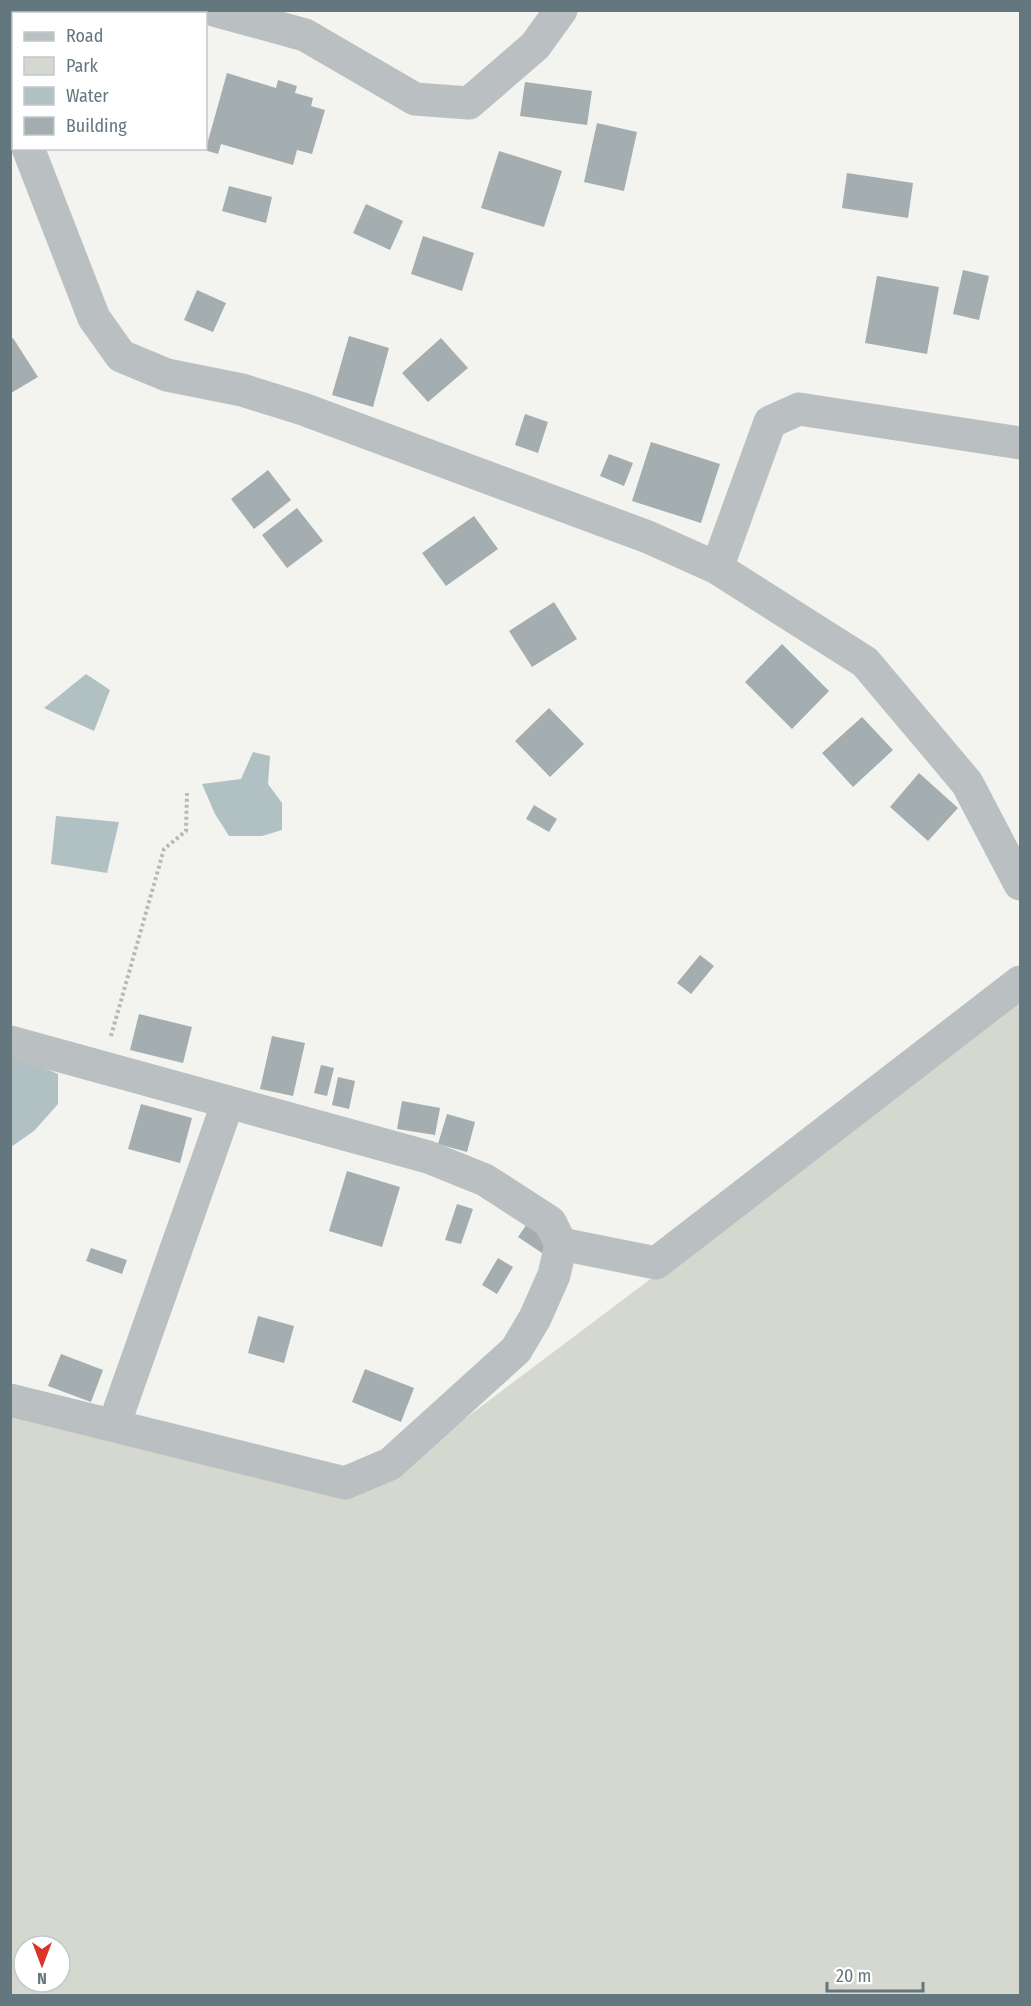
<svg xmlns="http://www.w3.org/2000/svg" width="1031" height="2006" font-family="'Fira Sans Condensed',sans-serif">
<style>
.green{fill:#d4d8cf;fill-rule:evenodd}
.water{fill:#b1c1c3}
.building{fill:#a4adb0}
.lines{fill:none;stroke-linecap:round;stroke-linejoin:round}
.path{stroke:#b6b9bb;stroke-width:4;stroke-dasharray:3 3;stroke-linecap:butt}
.minor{stroke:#babfc1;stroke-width:33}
</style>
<rect width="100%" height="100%" fill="#f3f3ef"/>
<path class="green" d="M1020 1001V1995L11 1996V1389L386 1478ZM24 1946H60V1982H24Z"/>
<path class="water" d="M86 674 110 690 94 731 44 708Z
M253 752 270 756 268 784 282 803V830L262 836H229L215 814 202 784 241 779Z
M56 816 119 822 107 873 51 864Z
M11 1054 58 1074V1104L34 1131 11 1147Z"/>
<path class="building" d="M227 73 276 88 278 80 297 86 295 93 313 98 311 106 325 110 312 154 297 150 293 165 221 144 218 154 201 149 206 148Z
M525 82 592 91 587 125 520 116Z
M597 123 637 132 624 191 584 182Z
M499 151 562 171 544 227 481 208Z
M847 173 913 183 908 218 842 208Z
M229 186 272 197 266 223 222 211Z
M366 204 403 221 390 250 353 233Z
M423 236 474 253 462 291 411 274Z
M963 270 989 276 979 320 953 314Z
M877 276 939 287 927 354 865 343Z
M197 290 226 303 213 332 184 320Z
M349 336 389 348 373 407 332 395Z
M13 338 38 377 11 393 10 340Z
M441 338 468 368 428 402 402 373Z
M525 414 548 422 538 453 515 445Z
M651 442 720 464 701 523 632 501Z
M609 454 633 463 624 486 600 476Z
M268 470 291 500 254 529 231 499Z
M297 508 323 541 287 568 262 535Z
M474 516 498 549 446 586 422 553Z
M554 602 577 639 532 667 509 631Z
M782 644 829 691 792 729 745 682Z
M549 708 584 744 550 777 515 741Z
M862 717 893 750 853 787 822 753Z
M919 773 958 808 928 841 890 807Z
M534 805 557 819 549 832 526 819Z
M700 955 714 966 691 994 677 983Z
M139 1014 192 1027 183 1063 130 1050Z
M272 1036 305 1043 293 1096 260 1089Z
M321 1065 334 1068 327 1096 314 1093Z
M338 1077 355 1081 349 1109 332 1105Z
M402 1101 440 1108 435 1135 397 1129Z
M141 1104 192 1118 180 1163 128 1149Z
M447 1114 475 1122 467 1152 438 1144Z
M347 1171 400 1187 382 1247 329 1231Z
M457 1204 473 1209 461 1244 445 1240Z
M529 1221 553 1235 542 1253 518 1237Z
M91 1248 127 1260 122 1274 86 1261Z
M498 1258 513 1267 497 1294 482 1285Z
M258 1316 294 1326 284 1363 248 1353Z
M61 1354 103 1370 91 1402 48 1386Z
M365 1369 414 1388 401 1422 352 1402Z"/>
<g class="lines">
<path class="path" d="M111 1036 164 849 186 831 187 793"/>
<path class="minor" d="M214 10 305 35 415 99 469 103 535 46 561 10
M10 104 14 111
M28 148 94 318 121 356 167 375 242 390 303 409 648 537 717 568 865 662 967 783 1020 884
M717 568 770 422 799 409 1020 443
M10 1042 428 1157 485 1180 550 1222 561 1244 554 1275 535 1318 516 1350 390 1464 345 1483 10 1400
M561 1244 656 1263 1020 982
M114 1425 228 1102"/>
</g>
<rect width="1031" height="2006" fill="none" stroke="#64777f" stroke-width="24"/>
<rect x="12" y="12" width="195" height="138" fill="#ffffff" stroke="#c1c9cc" stroke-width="1.5"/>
<rect x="24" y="32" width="30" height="9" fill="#babfc1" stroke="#c1c9cc" stroke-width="1.5"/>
<text x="66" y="42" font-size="18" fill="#64777f">Road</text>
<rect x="24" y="57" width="30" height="18" fill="#d4d8cf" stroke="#c1c9cc" stroke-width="1.5"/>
<text x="66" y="72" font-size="18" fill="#64777f">Park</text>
<rect x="24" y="87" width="30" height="18" fill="#b1c1c3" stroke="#c1c9cc" stroke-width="1.5"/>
<text x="66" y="102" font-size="18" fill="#64777f">Water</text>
<rect x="24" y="117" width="30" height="18" fill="#a4adb0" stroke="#c1c9cc" stroke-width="1.5"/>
<text x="66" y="132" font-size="18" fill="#64777f">Building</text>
<g transform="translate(42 1964) rotate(180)"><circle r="28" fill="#ffffff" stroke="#c1c9cc" stroke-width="1.5"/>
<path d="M0-4.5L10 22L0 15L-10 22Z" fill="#d9352a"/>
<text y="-9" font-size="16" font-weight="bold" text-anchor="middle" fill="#64777f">N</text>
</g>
<path d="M827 1982v9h96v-9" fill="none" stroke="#64777f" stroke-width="3"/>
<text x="836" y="1982" font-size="18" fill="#64777f" stroke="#ffffff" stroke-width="4.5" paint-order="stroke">20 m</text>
</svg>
